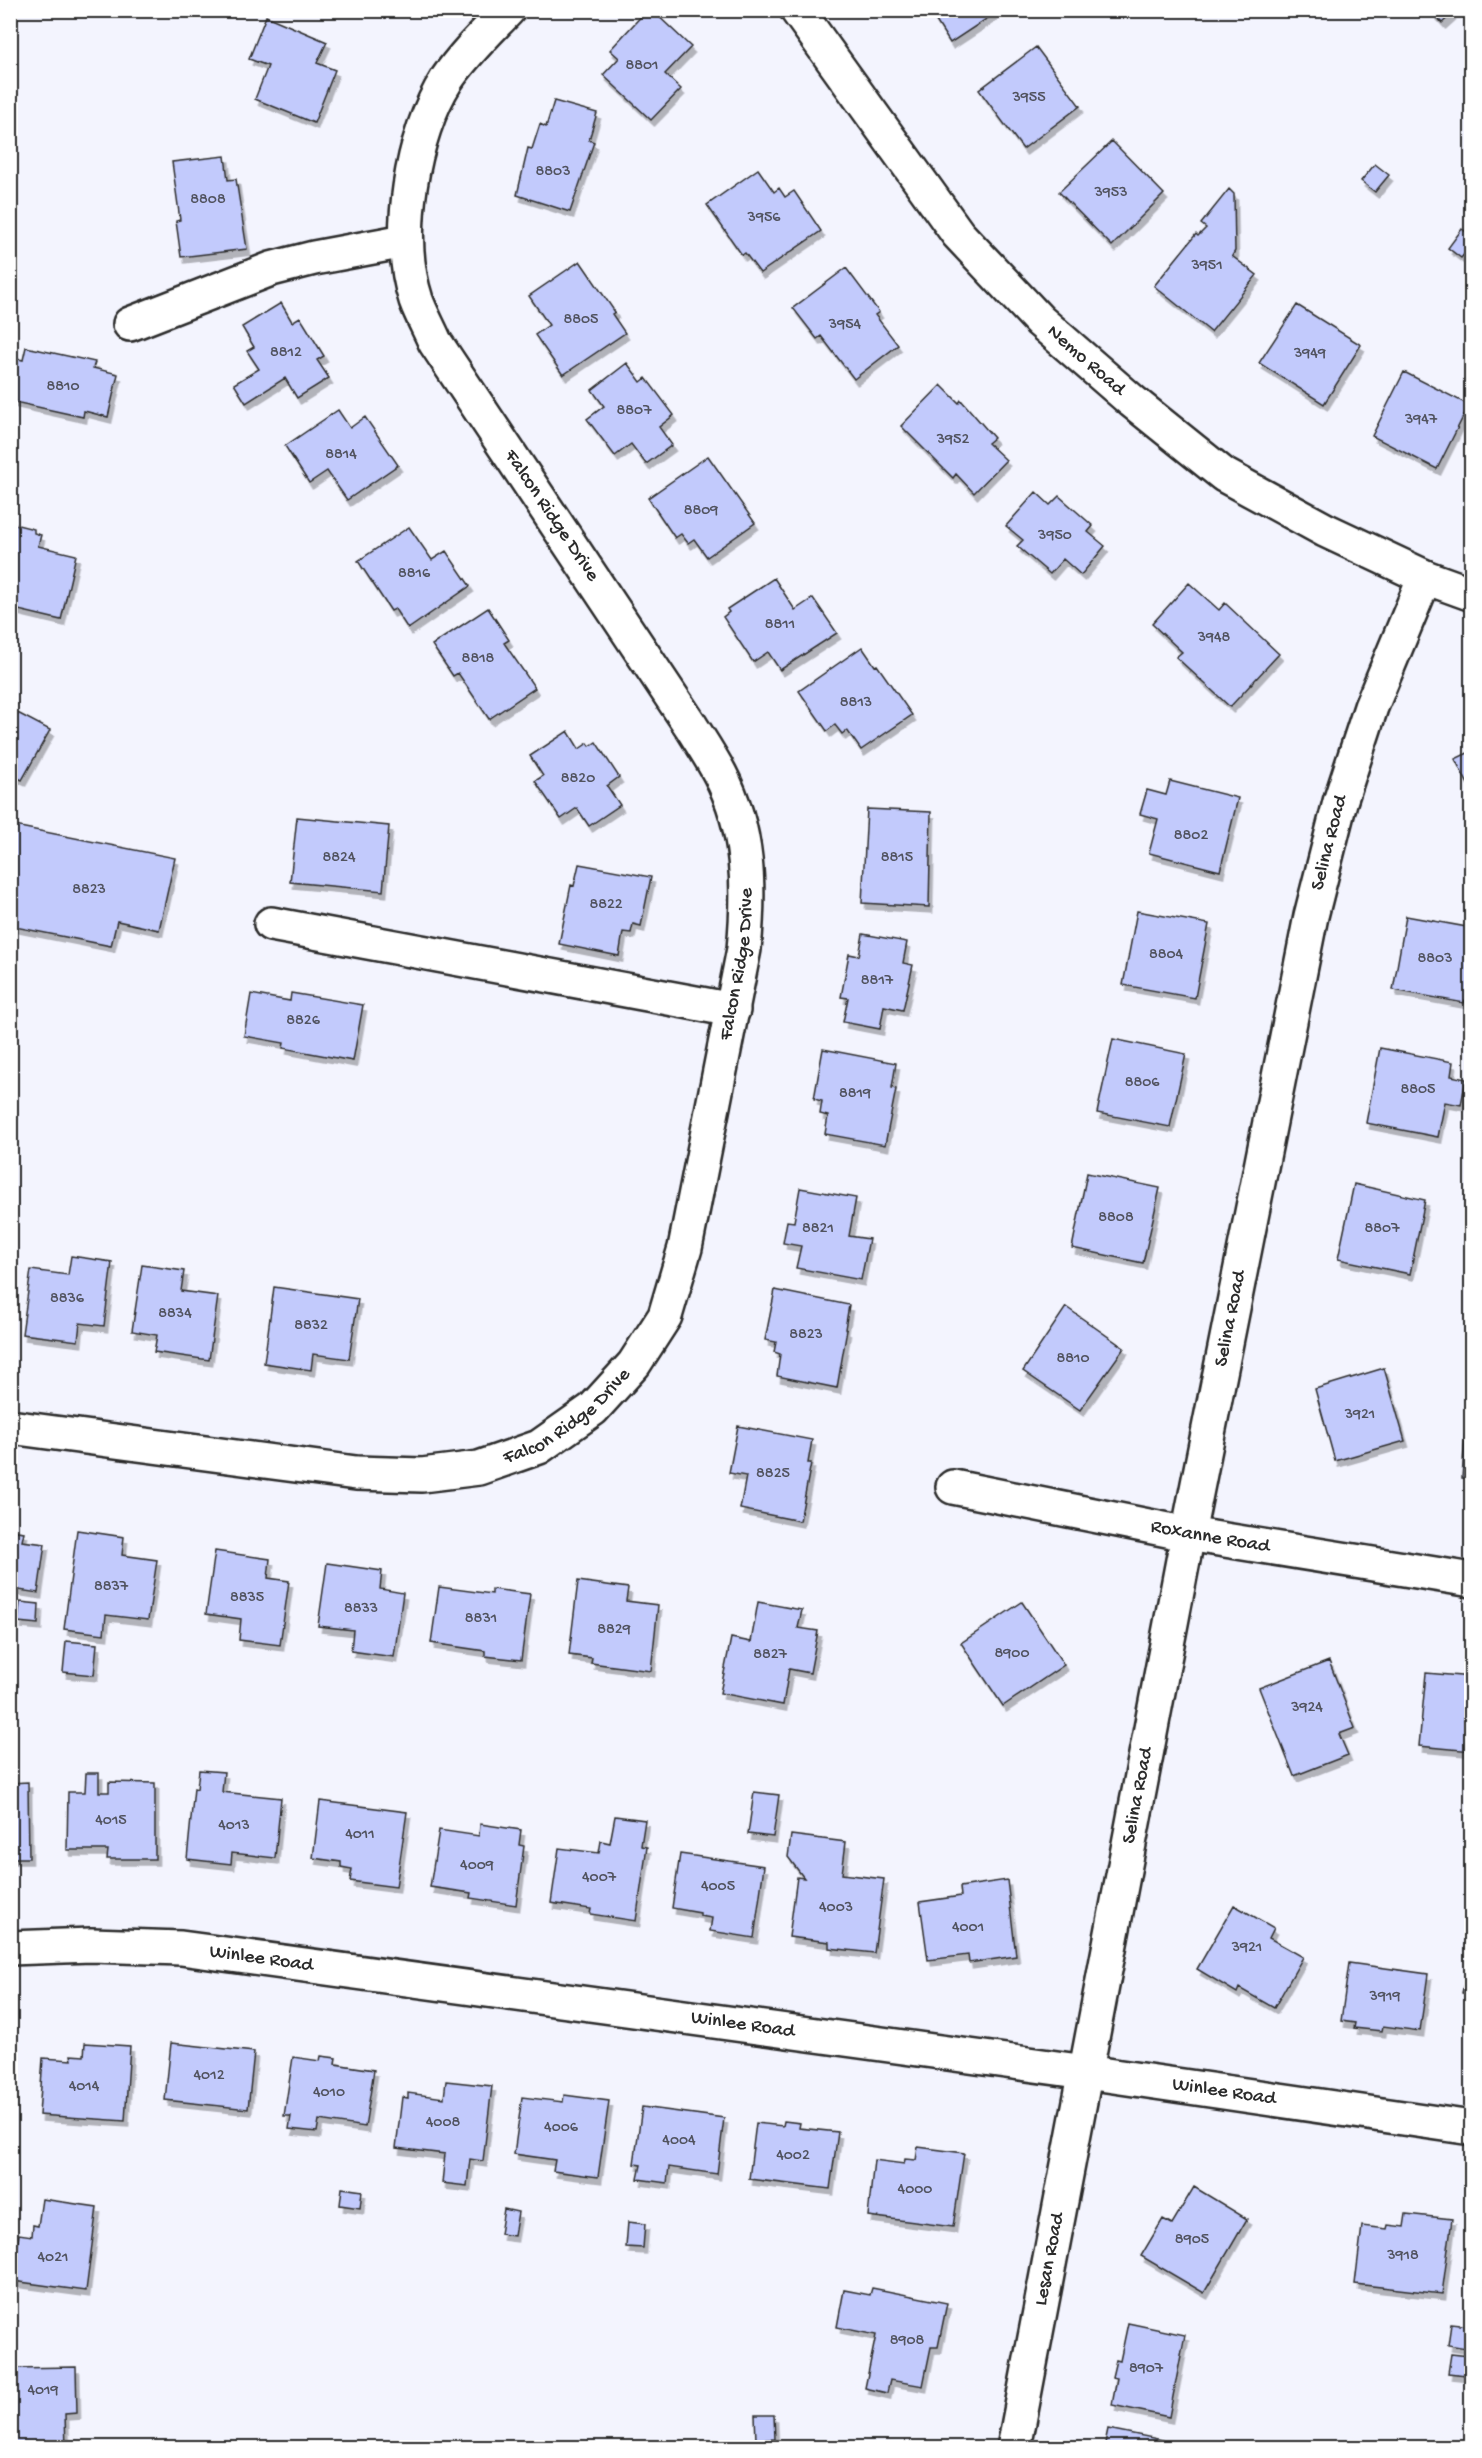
<svg xmlns="http://www.w3.org/2000/svg" width="1482" height="2458" font-family="'Gochi Hand',sans-serif">
<style>
.building{fill:#c2cafc;stroke:#2b2b2b;stroke-width:1.5;filter:url(#shadow)}
.lines{fill:none;stroke-linecap:round;stroke-linejoin:round}
.minor-casing{stroke:#2b2b2b;stroke-width:38}
.minor{stroke:#fff;stroke-width:33}
.labels{text-anchor:middle;dominant-baseline:central;stroke-width:4.5;stroke-linejoin:round;paint-order:stroke}
.number-label{font-size:16px;fill:#51535f}
.street-label{font-size:20px;fill:#2b2b2b;stroke:#fff}
</style>
<defs>
<filter id="shadow"><feDropShadow dx="3.5" dy="6" stdDeviation="0" flood-color="#0004"/></filter>
</defs>
<rect width="100%" height="100%" fill="#f3f4fe"/>
<filter id="ink" filterUnits="userSpaceOnUse"><feTurbulence type="fractalNoise" baseFrequency=".0167" numOctaves="2"/><feDisplacementMap in="SourceGraphic" scale="12" xChannelSelector="R" yChannelSelector="G"/><feConvolveMatrix kernelMatrix="1 2 1 2 8 2 1 2 1" color-interpolation-filters="sRGB"/></filter>
<g filter="url(#ink)">
<path class="building" d="M647 10H652L691 47 665 74 681 89 651 120 603 75 619 58 610 50Z
M929 10H1000L950 43Z
M1430 10H1449L1452 14 1442 23Z
M266 16 327 42 317 63 335 70 314 123 255 99 268 66 249 59Z
M1036 47 1080 106 1023 149 979 90Z
M554 101 597 113 589 140 594 142 570 212 517 195 528 148 532 149 540 124 546 127Z
M1112 141 1164 194 1112 246 1059 192Z
M225 156 228 180 236 179 247 249 181 257 176 221 180 220 172 162Z
M1375 164 1389 175 1375 192 1361 181Z
M758 169 774 192 779 188 785 197 794 191 821 231 760 273 745 253 742 255 707 205Z
M1229 189 1234 194 1235 251 1232 256 1257 275 1211 332 1154 286 1196 234 1198 236 1206 228 1201 224Z
M1462 229 1472 236V245L1461 258 1448 248Z
M580 261 615 312 612 314 625 333 563 375 535 335 549 325 529 296Z
M846 268 879 312 875 315 898 345 854 379 821 336 817 339 793 308Z
M281 303 292 322 300 317 324 356 317 360 329 378 297 398 285 378 246 403 234 384 259 369 247 351 254 347 242 327Z
M1297 305 1361 345 1324 404 1259 363Z
M26 347 95 362 93 368 118 374 108 417 84 411 83 417 10 401V357L23 360Z
M627 363 641 382 646 378 674 415 659 427 672 445 646 464 631 444 615 456 587 419 604 406 592 390Z
M1404 372 1469 405 1437 469 1372 436Z
M941 385 959 403 961 400 994 438 988 443 1006 460 974 493 956 474 953 478 901 426Z
M338 410 350 428 365 417 398 465 347 500 327 471 309 483 285 446Z
M708 456 755 523 707 557 694 539 688 543 681 534 675 538 648 498Z
M1036 492 1050 505 1059 496 1093 526 1088 532 1105 546 1081 575 1063 559 1050 574 1017 546 1023 540 1006 526Z
M10 523 34 529V533L41 535 38 546 76 555 61 620 10 608Z
M409 527 432 560 446 551 470 586 408 629 395 609 391 611 358 561Z
M774 578 795 610 813 598 837 633 780 670 768 652 753 662 723 617 729 612 727 609Z
M1189 583 1219 610 1225 603 1279 654 1230 707 1176 657 1182 652 1152 624Z
M488 608 509 640 504 643 535 688 489 719 458 673 453 676 432 645Z
M862 647 875 666 877 665 912 715 861 750 847 730 842 734 835 725 827 731 799 691Z
M10 709 50 730 22 780 10 774Z
M568 731 579 749 588 743 590 746 596 742 619 777 607 786 620 805 589 826 577 808 561 819 535 781 543 776 530 756Z
M1472 751V792L1455 759Z
M1170 781 1238 798 1220 871 1149 853 1158 819 1140 814 1147 790 1166 795Z
M867 809 931 812 929 907 862 903Z
M297 817 389 826 383 891 290 882Z
M10 825 175 858 159 930 117 921 111 946 10 926Z
M579 864 651 877 641 926 633 924 631 933 623 932 619 956 559 944 571 885 574 886Z
M1137 911 1209 924 1195 998 1123 985Z
M1406 916 1472 928V1001L1465 1000 1464 1003 1393 990Z
M863 934 907 942 903 963 913 965 903 1010 884 1006 880 1029 843 1022 848 998 841 997 849 954 859 956Z
M291 993 363 1005 353 1061 283 1048 284 1043 244 1036 251 994 290 1001Z
M1113 1039 1186 1054 1170 1127 1097 1113Z
M1380 1048 1453 1062 1451 1076 1466 1079 1461 1105 1445 1102 1438 1137 1366 1123Z
M823 1049 896 1063 892 1088 896 1089 885 1145 825 1134 828 1116 820 1114 822 1101 814 1099Z
M1087 1173 1160 1188 1143 1263 1072 1248Z
M1354 1184 1425 1200 1410 1274 1338 1259Z
M800 1188 856 1198 849 1236 869 1239 861 1280 796 1268 801 1246 783 1243 787 1221 794 1222Z
M71 1256 112 1262 104 1326 80 1323 78 1341 22 1334 31 1270 68 1275Z
M142 1265 184 1271 181 1291 218 1296 209 1360 154 1352 157 1335 132 1331Z
M274 1287 358 1299 349 1359 313 1354 311 1370 264 1363Z
M775 1290 849 1305 845 1329 847 1330 837 1388 777 1376 780 1354 774 1352 776 1342 765 1340Z
M1066 1307 1124 1348 1080 1410 1023 1371Z
M1384 1368 1405 1441 1335 1461 1315 1389Z
M738 1426 812 1440 808 1463H811L800 1521 740 1509 746 1476 729 1473Z
M1465 1435 1472 1436V1479L1462 1478Z
M10 1530 24 1532 22 1541 45 1544 38 1593 13 1589 11 1603Z
M77 1530 124 1537 122 1555 157 1560 148 1620 106 1615 104 1634 64 1629Z
M215 1551 270 1559 268 1578 289 1581 280 1645 239 1640 241 1619 206 1614Z
M327 1563 382 1571 380 1589 403 1593 394 1657 351 1651 353 1630 318 1626Z
M578 1581 628 1588 626 1601 658 1605 651 1671 591 1663 592 1658 569 1655Z
M439 1587 492 1594V1589L530 1594 521 1660 485 1656V1651L431 1643Z
M20 1602 39 1604 38 1624 18 1622Z
M758 1602 802 1610 798 1628 818 1631 810 1673 789 1669 783 1705 720 1693 731 1638 751 1642Z
M1022 1602 1064 1665 1003 1706 961 1643Z
M66 1641 97 1644 94 1675 63 1672Z
M1329 1661 1355 1728 1339 1734 1348 1755 1294 1776 1259 1688Z
M1426 1673 1472 1677V1751L1419 1746Z
M199 1770 224 1772 222 1792 281 1798 275 1858 232 1853 231 1864 187 1859 194 1788 197 1789Z
M86 1773H99V1792H109V1782L155 1783V1859H107L108 1850H67L68 1792H85Z
M28 1782 29 1858H10V1783Z
M754 1792 779 1795 773 1837 748 1834Z
M320 1801 407 1812 396 1887 350 1881 352 1869 341 1867V1862L313 1858Z
M615 1816 645 1820 641 1846 647 1847 636 1921 590 1914 591 1909 551 1903 559 1848 599 1853 601 1841 610 1843Z
M480 1824 521 1830 519 1845 524 1846 516 1905 470 1898 471 1893 430 1887 439 1830 479 1836Z
M791 1835 846 1842 842 1874 884 1879 874 1953 829 1948V1942L789 1937 797 1877 804 1878 788 1857Z
M680 1854 764 1866 754 1938 710 1931 712 1918 700 1916V1913L672 1908Z
M1007 1880 1016 1956 969 1963 968 1955 928 1960 920 1902 961 1896 960 1887Z
M1234 1905 1274 1928 1269 1938 1303 1957 1274 2008 1239 1988 1237 1993 1197 1969Z
M1472 1948V1995L1462 1993Z
M1349 1963 1428 1974 1420 2031 1383 2026 1382 2031 1354 2028 1355 2023 1341 2021Z
M85 2043 130 2046 125 2121 39 2115 43 2058 72 2060 71 2055 84 2056Z
M171 2043 254 2052 248 2109 165 2100Z
M321 2056 336 2058 335 2064 374 2070 365 2127 319 2120 317 2132 289 2129 291 2116H284L293 2057 320 2061Z
M446 2081 492 2086 483 2161 470 2159 467 2186 442 2183 445 2154 396 2148 402 2097 408 2098V2093L444 2098Z
M564 2095 609 2101 598 2177 553 2171 555 2160 514 2154 522 2097 563 2102Z
M642 2107 724 2118 717 2174 669 2167 667 2183 638 2179 641 2165 634 2164Z
M784 2121 800 2123 799 2128 838 2132 830 2189 749 2179 756 2123 783 2126Z
M918 2147 964 2153 953 2227 868 2216 874 2160 904 2164 905 2159 916 2160Z
M1194 2187 1247 2219 1204 2293 1141 2256 1163 2219 1172 2224Z
M342 2188 362 2191 360 2208 340 2205Z
M42 2199 97 2207 86 2291 13 2281 19 2234 32 2236 33 2225 38 2226Z
M504 2209 518 2212 514 2236 500 2234Z
M1406 2214 1452 2219 1442 2294 1355 2284 1362 2226 1387 2229 1388 2225 1404 2227Z
M628 2222 645 2224 643 2248 626 2247Z
M872 2288 947 2303 938 2347H931L923 2386 890 2380 887 2393 865 2388 876 2335 837 2327 844 2290 870 2295Z
M1128 2323 1185 2335 1169 2417 1112 2405 1117 2378 1112 2377 1116 2360 1120 2361Z
M1451 2324 1469 2326 1466 2348 1448 2345Z
M1451 2354 1469 2356 1466 2375 1448 2373Z
M76 2367 77 2413 65 2414 66 2448H10V2368Z
M755 2415H774L775 2439 756 2440Z
M1108 2429 1163 2440 1162 2448H1104Z"/>
<g class="lines">
<g class="minor-casing">
<g id="minor">
<path id="s1" d="M797 10 958 234 1040 321 1132 401 1224 475 1325 530 1425 577 1472 594"/>
<path d="M130 324 271 269 314 258 405 241"/>
<path d="M271 924 733 1010"/>
<path id="s2" d="M10 1427 356 1473 422 1475 479 1468 539 1447 593 1409 634 1364 665 1316 685 1248 744 949C750 888 749 830 720 774 711 757 701 742 691 726L435 342C429 328 421 314 416 300 395 236 411 135 447 79 464 54 487 32 508 10"/>
<path id="s3" d="M953 1487 1188 1534 1472 1580"/>
<path id="s4" d="M10 1948 91 1945 181 1948 1086 2072 1472 2128"/>
<path id="s5" d="M1014 2448 1188 1534 1311 916 1340 802 1371 707 1425 577"/>
</g>
</g>
<use href="#minor" class="minor"/>
</g>
</g>
<g class="labels">
<g class="number-label">
<text x="642" y="66">8801</text>
<text x="1029" y="98">3955</text>
<text x="553" y="172">8803</text>
<text x="1111" y="193">3953</text>
<text x="208" y="200">8808</text>
<text x="764" y="218">3956</text>
<text x="1207" y="266">3951</text>
<text x="581" y="320">8805</text>
<text x="845" y="325">3954</text>
<text x="286" y="353">8812</text>
<text x="1310" y="354">3949</text>
<text x="63" y="387">8810</text>
<text x="634" y="411">8807</text>
<text x="1421" y="420">3947</text>
<text x="953" y="440">3952</text>
<text x="341" y="455">8814</text>
<text x="701" y="511">8809</text>
<text x="1055" y="536">3950</text>
<text x="414" y="574">8816</text>
<text x="780" y="625">8811</text>
<text x="1214" y="638">3948</text>
<text x="478" y="659">8818</text>
<text x="856" y="703">8813</text>
<text x="578" y="779">8820</text>
<text x="1191" y="836">8802</text>
<text x="339" y="858">8824</text>
<text x="897" y="858">8815</text>
<text x="89" y="890">8823</text>
<text x="606" y="905">8822</text>
<text x="1166" y="955">8804</text>
<text x="1435" y="959">8803</text>
<text x="877" y="981">8817</text>
<text x="303" y="1021">8826</text>
<text x="1142" y="1083">8806</text>
<text x="1418" y="1090">8805</text>
<text x="855" y="1094">8819</text>
<text x="1116" y="1218">8808</text>
<text x="818" y="1229">8821</text>
<text x="1382" y="1229">8807</text>
<text x="67" y="1299">8836</text>
<text x="175" y="1314">8834</text>
<text x="311" y="1326">8832</text>
<text x="806" y="1335">8823</text>
<text x="1073" y="1359">8810</text>
<text x="1360" y="1415">3921</text>
<text x="773" y="1474">8825</text>
<text x="111" y="1587">8837</text>
<text x="247" y="1598">8835</text>
<text x="361" y="1609">8833</text>
<text x="481" y="1619">8831</text>
<text x="614" y="1630">8829</text>
<text x="1012" y="1654">8900</text>
<text x="770" y="1655">8827</text>
<text x="1307" y="1708">3924</text>
<text x="111" y="1821">4015</text>
<text x="234" y="1826">4013</text>
<text x="360" y="1835">4011</text>
<text x="477" y="1866">4009</text>
<text x="599" y="1878">4007</text>
<text x="718" y="1887">4005</text>
<text x="836" y="1908">4003</text>
<text x="968" y="1928">4001</text>
<text x="1247" y="1948">3921</text>
<text x="1385" y="1997">3919</text>
<text x="209" y="2076">4012</text>
<text x="84" y="2087">4014</text>
<text x="329" y="2093">4010</text>
<text x="443" y="2123">4008</text>
<text x="561" y="2128">4006</text>
<text x="679" y="2141">4004</text>
<text x="793" y="2156">4002</text>
<text x="915" y="2190">4000</text>
<text x="1192" y="2240">8905</text>
<text x="1403" y="2256">3918</text>
<text x="53" y="2258">4021</text>
<text x="907" y="2341">8908</text>
<text x="1146" y="2369">8907</text>
<text x="43" y="2391">4019</text>
</g>
<g class="street-label">
<text stroke="none"><textPath href="#s1" startOffset="456">Nemo Road</textPath></text>
<text transform="translate(551 516) rotate(56)">Falcon Ridge Drive</text>
<text stroke="none"><textPath href="#s5" startOffset="1636">Selina Road</textPath></text>
<text stroke="none"><textPath href="#s2" startOffset="1080">Falcon Ridge Drive</textPath></text>
<text stroke="none"><textPath href="#s5" startOffset="1150">Selina Road</textPath></text>
<text stroke="none"><textPath href="#s2" startOffset="576">Falcon Ridge Drive</textPath></text>
<text stroke="none"><textPath href="#s3" startOffset="262">Roxanne Road</textPath></text>
<text stroke="none"><textPath href="#s5" startOffset="664">Selina Road</textPath></text>
<text stroke="none"><textPath href="#s4" startOffset="252">Winlee Road</textPath></text>
<text stroke="none"><textPath href="#s4" startOffset="738">Winlee Road</textPath></text>
<text stroke="none"><textPath href="#s4" startOffset="1224">Winlee Road</textPath></text>
<text stroke="none"><textPath href="#s5" startOffset="192">Lesan Road</textPath></text>
</g>
</g>
<rect width="1482" height="2458" fill="none" stroke="#fff" stroke-width="36"/>
<rect x="18" y="18" width="1446" height="2422" fill="none" stroke="#2b2b2b" stroke-width="2" filter="url(#ink)"/>
</svg>
